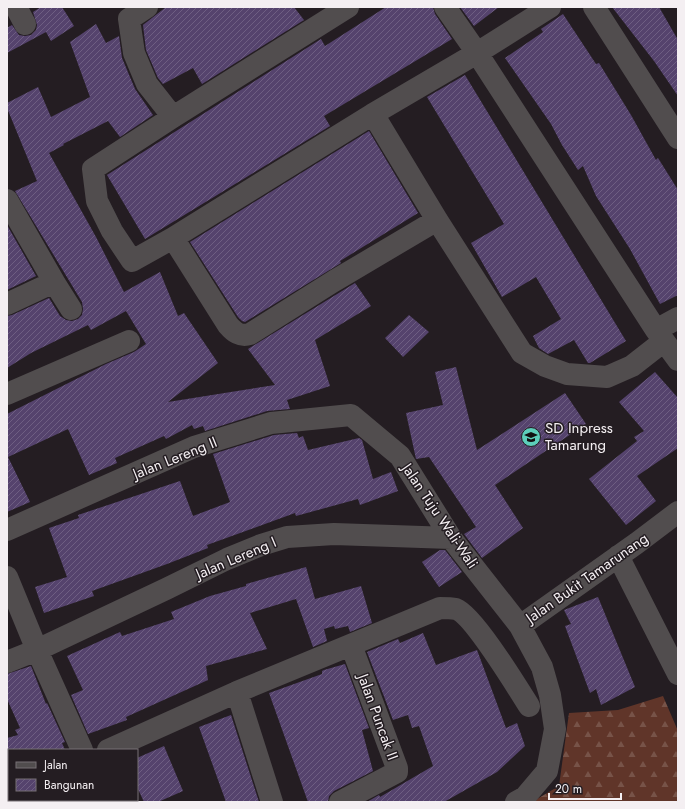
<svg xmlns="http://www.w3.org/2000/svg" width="685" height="809" font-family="Jost,sans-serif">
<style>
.forest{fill:url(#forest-firs)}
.building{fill:url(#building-hatch)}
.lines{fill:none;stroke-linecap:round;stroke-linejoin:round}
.minor{stroke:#514d4e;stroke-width:22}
.labels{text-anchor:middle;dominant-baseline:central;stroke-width:3;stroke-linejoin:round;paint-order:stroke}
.poi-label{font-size:15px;fill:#f4eff2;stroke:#241d22;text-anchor:start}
.street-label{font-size:15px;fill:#f4eff2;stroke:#241d22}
</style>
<defs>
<pattern id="forest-firs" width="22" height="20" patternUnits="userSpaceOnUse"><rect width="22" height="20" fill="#603529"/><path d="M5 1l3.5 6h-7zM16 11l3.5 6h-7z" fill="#775348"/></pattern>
<pattern id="building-hatch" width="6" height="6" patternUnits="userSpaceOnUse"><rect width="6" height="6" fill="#55436d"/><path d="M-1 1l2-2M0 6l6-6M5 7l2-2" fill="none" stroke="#6e5e82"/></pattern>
</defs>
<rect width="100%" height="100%" fill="#241d22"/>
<path class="forest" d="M663 696 678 731V802H532L559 786 569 713 618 710Z"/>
<path class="building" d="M41 7H62L74 26 51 41 46 32 7 53V28L12 25 19 35 25 36 31 35 36 30 37 25 33 12Z
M166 7H294L304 20 202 84 193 68 163 84 158 78 146 50 143 25Z
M386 7H433L435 14 452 39 324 116 330 126 145 239 107 175 321 39 325 46Z
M460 7H499L474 26Z
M612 7H659L678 40V96L654 61Z
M563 14 596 64 599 63 631 115 656 160 658 158 678 190V295L660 304 630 249 596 196 583 166 578 170 562 145 551 124 505 58 543 32 541 29Z
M96 24 106 43 119 36 122 58 135 89 153 115 120 137 108 121 63 144 64 145 49 153 96 237 124 292 160 272 178 316 184 313 218 363 168 402 275 385 248 349 355 283 371 306 315 340 330 386 287 400 290 409 267 411 205 431 203 426 194 429 192 425 166 439 164 436 115 458 117 463 89 475 68 429 8 457 30 502 7 512V414L106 364 134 352 146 344 126 311 91 330 88 325 31 353 7 368V316L12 315 49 298 60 316 66 320 72 321 78 319 82 315 83 309 82 302 15 191 37 181 7 108V103L38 87 51 117 90 97 70 42Z
M465 75 626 341 590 363H588L574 340 548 354 539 348 533 336 561 319 536 277 502 297 471 243 504 224 427 97Z
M369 131 418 213 340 261 341 263 245 322 242 321 238 317 190 242Z
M7 225 36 276 7 290Z
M409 315 429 332 403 357 385 338Z
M456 367 477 450 565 393 586 424 495 485 523 528 482 558 464 534 476 527 429 457 416 459 406 413 443 405 435 372Z
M655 372 678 398V448L637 476 656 501 626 525 589 479 637 441 634 437 644 431 619 402Z
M297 433 299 438 303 436 308 450 359 438 362 440 373 479 391 472 398 491 360 505 358 499 296 516 295 513 207 545 208 548 167 564 92 591 94 596 44 613 35 587 67 577 49 528 79 518 78 515 180 481 193 516 230 502 213 454 274 435Z
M440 550H445L462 572 439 587 422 562Z
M306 567 315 599 361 586 372 623 350 632 348 626 335 629 334 626 324 629 327 641 313 647 296 599 250 613 267 649 206 666 208 680 126 717 127 720 88 734 71 695 83 690 67 656 120 632 122 636 174 619 171 612 210 596 246 586V584Z
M598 597 635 687 601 705 596 689 590 693 565 626 571 624 564 610Z
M423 633 436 665 477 650 506 728 517 723 525 746 497 772 444 802H367L379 795 380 797 433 766 419 726 412 728 408 715 393 720 367 652 398 639 400 643Z
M345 664 369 728 362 730 373 771 334 791 329 796 328 802H308L269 693 322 674V671L324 670Z
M31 666 46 704 47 703 65 742 62 743 65 750H7V738L18 735 15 730 20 728 7 699V674Z
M231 715 259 802H226L199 727Z
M164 746 183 791 158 802H144L137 787V758Z"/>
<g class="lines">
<path class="minor" d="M16 7 25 24
M147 7 129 19 134 53 147 84 173 117
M348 7 173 117 93 169 97 201 112 231 132 261 173 238 373 114 477 53 550 7
M445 7 477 53 656 330 678 360
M594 7 678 138
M373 114 437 220 522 353 545 366 567 374 607 377 632 366 664 341
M7 200 54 282 7 304
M173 238 228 325C234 332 240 337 250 334L334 281 437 220
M54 282 71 309
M656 330 678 318
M7 394 129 341
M7 530 194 447 271 423 351 415 400 456 451 538 520 626
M618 556 678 674
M7 577 37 650 82 750
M7 662 37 650 166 589 227 559 261 545 287 537 334 534 451 538
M237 692 272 802
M108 750 237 692 440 608C445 608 451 608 456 609 473 615 517 687 529 706
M7 778 9 777
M116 800V802
M340 802 397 772V768L351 645
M516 802 525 797 547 771 555 729 550 695 542 667 520 626 637 543 678 512"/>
</g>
<defs>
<g id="school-disc" transform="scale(1)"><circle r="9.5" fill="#5cceba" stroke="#241d22"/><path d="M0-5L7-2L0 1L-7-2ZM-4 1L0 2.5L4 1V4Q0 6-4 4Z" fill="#111"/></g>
</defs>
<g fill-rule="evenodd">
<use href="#school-disc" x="531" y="437"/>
</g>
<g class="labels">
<g class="poi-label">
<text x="545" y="428">SD Inpress<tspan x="545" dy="17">Tamarung</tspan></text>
</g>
<g class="street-label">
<text transform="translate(175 458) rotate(-22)">Jalan Lereng II</text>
<text transform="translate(440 516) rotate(56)">Jalan Tuju Wali-Wali</text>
<text transform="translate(236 558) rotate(-23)">Jalan Lereng I</text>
<text transform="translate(587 578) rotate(-35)">Jalan Bukit Tamarunang</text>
<text transform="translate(378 717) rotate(70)">Jalan Puncak II</text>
</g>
</g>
<rect width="685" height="809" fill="none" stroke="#f4eff2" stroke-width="16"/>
<rect x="8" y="749" width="130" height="52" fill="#241d22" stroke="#777175"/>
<rect x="16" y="762" width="20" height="6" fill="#514d4e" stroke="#777175"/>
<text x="44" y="769" font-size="12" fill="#f4eff2">Jalan</text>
<rect x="16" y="779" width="20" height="12" fill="url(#building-hatch)" stroke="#777175"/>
<text x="44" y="789" font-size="12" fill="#f4eff2">Bangunan</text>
<path d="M549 793v6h72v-6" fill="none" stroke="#f4eff2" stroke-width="2"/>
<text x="555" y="793" font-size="12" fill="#f4eff2" stroke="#241d22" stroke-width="3" paint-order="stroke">20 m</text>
</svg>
